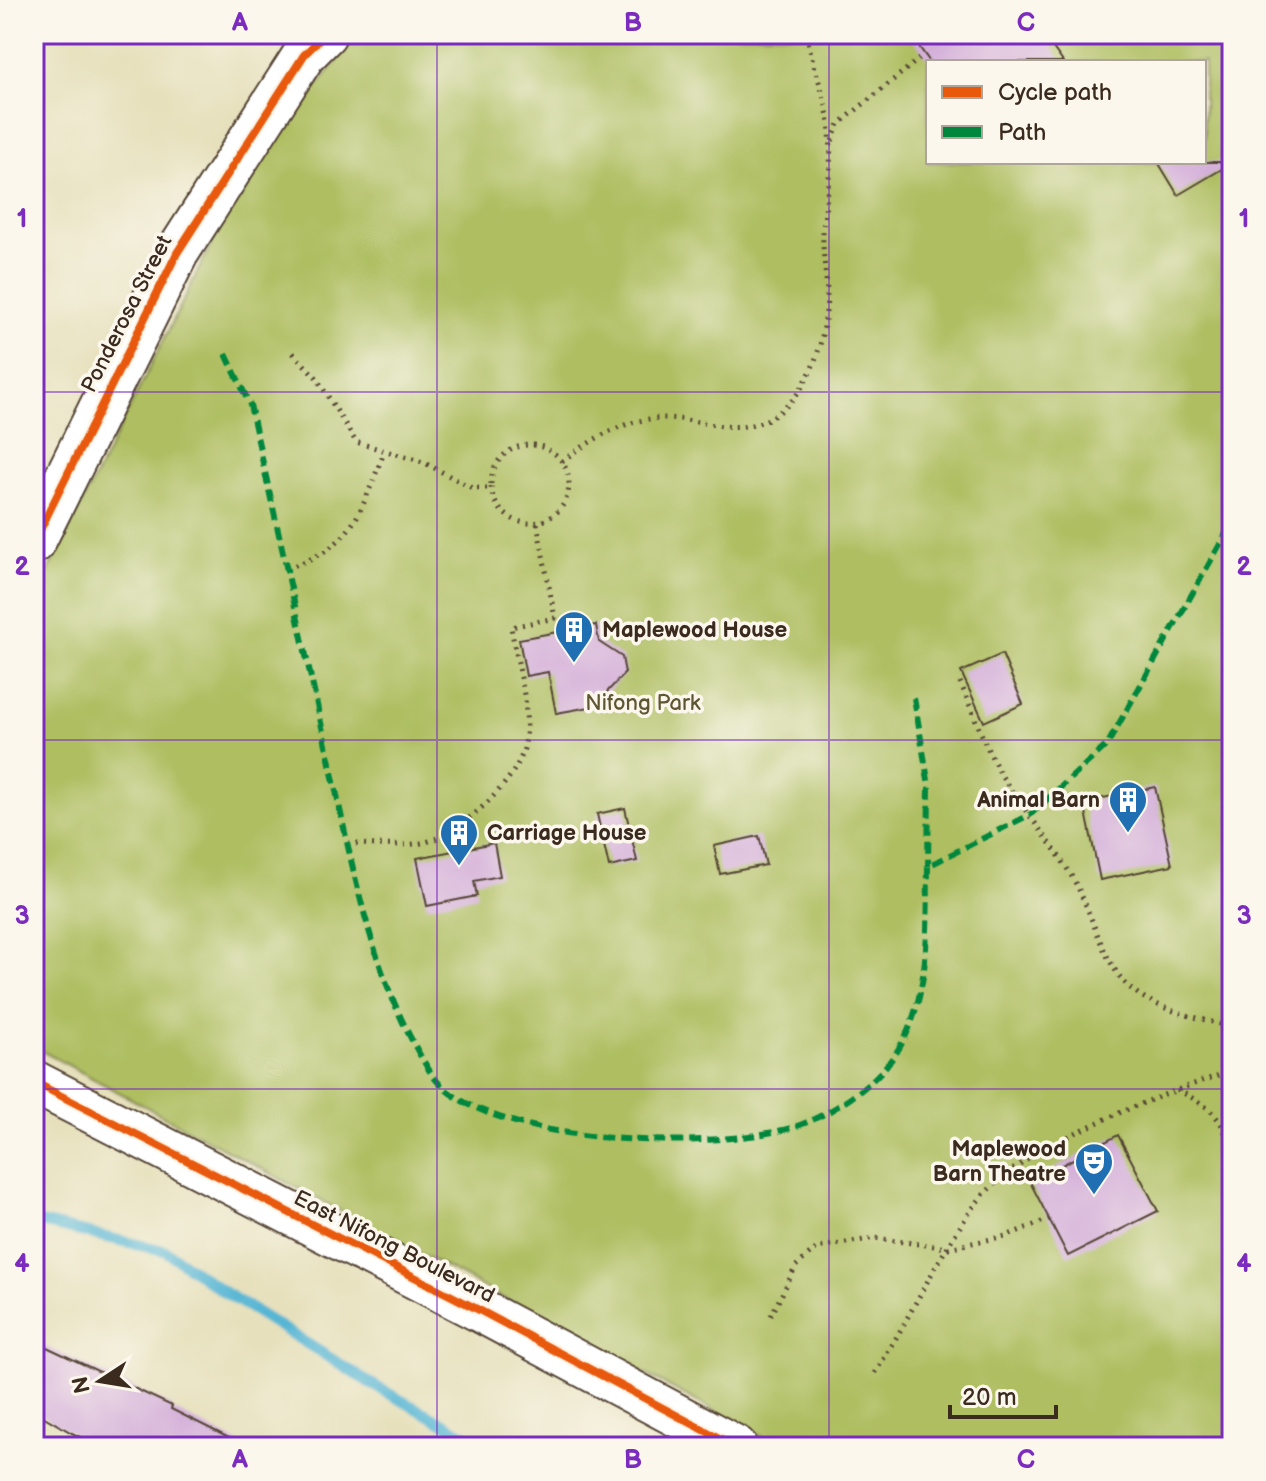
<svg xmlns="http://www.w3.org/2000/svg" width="1266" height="1481" font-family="'Balsamiq Sans',sans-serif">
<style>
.green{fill:#aebe61;stroke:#747440;stroke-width:2;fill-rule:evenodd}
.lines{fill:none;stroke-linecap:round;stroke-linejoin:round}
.stream{stroke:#56b6d4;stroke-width:11}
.building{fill:#d3aed9}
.minor-casing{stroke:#554536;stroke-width:46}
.path{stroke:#554536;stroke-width:5;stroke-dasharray:2 6;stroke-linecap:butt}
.minor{stroke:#fff;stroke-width:42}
.quiet{stroke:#00873e;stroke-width:6;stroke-dasharray:12 6;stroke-linecap:butt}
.cycleway-casing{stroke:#fbf7ec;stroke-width:13}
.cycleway{stroke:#e8590c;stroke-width:8}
.grid{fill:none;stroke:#7b2cbf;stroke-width:2;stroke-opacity:0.55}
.labels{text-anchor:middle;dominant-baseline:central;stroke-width:7;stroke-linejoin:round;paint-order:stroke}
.street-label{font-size:22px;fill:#3b2a1e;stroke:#fbf7ec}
.poi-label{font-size:22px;font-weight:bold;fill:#3b2a1e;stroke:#fbf7ec;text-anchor:start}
.park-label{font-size:22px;fill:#5e5632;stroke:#fbf7ec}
.neatline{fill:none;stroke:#7b2cbf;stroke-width:3}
.grid-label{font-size:26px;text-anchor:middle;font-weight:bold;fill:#7b2cbf}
</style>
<rect width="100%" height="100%" fill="#fbf7ec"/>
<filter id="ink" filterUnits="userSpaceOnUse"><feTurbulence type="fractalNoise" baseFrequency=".0125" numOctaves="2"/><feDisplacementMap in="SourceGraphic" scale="16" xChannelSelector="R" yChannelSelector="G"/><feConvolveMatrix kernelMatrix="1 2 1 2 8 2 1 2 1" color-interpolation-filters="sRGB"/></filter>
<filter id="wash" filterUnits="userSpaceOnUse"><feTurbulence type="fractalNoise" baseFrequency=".006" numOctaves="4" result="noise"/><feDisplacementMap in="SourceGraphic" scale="32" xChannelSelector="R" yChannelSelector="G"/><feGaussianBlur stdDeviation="1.8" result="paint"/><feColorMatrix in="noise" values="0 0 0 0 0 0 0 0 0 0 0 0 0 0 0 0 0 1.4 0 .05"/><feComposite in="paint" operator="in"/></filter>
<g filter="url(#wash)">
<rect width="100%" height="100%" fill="#e6e0bc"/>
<path class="green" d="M358 34H1232V1447H782L34 1047V599L243 181ZM928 62H1204V162H928Z"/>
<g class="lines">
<path class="stream" d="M34 1221 166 1251 224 1292 375 1386 488 1447"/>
</g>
<g id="blocks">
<path class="building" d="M910 34H1043L1063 62H930Z
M1158 162H1232V163L1178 195Z
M596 625 599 642 622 657 625 673 605 694 607 704 556 713 548 672 526 676 519 639Z
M1002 654 1023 704 984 722 961 672Z
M1155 787 1172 865 1100 880 1084 802Z
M625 808 637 861 609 867 597 814Z
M759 836 766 865 720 874 714 846Z
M494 843 500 876 474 881 477 896 427 906 417 858Z
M1118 1135 1158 1211 1068 1256 1030 1182Z
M34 1341 172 1406 171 1409 247 1447H100L72 1433 34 1411Z"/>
</g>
</g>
<g filter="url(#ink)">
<use href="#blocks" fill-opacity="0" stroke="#554536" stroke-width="2"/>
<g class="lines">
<g class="minor-casing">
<path id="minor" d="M34 542 177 253 304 55 325 34
M34 1082 479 1310 736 1447"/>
</g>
<path class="path" d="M832 141 839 124 925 54
M293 353 316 377 356 442 423 462 472 488H490
M491 484a39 39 0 1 1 78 0a39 39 0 1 1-78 0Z
M562 461C597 436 633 413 679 419 703 422 727 430 751 425 807 413 827 341 827 292 826 272 822 252 823 231 826 194 834 161 829 123 825 92 811 64 807 34
M287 568C355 546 359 514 384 453
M960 682C974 714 985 748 1003 778 1026 814 1055 845 1076 884 1093 916 1101 956 1125 983 1152 1011 1197 1016 1232 1028
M348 843C373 845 397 847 422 843 458 836 519 781 525 744 531 707 517 664 511 627L555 618 537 523
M1177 1090C1217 1109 1230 1125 1231 1170
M771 1316 796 1266 817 1248 875 1238 948 1248 1006 1236 1049 1219
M875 1373C910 1318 937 1257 975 1205 1018 1146 1162 1094 1232 1071"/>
<use href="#minor" class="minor"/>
<path class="quiet" d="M226 354 250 405C276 521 302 638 328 754 352 861 370 979 431 1073 478 1148 730 1154 805 1123 839 1109 872 1086 894 1056 931 1003 927 928 928 866L1031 814 1107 745 1232 523
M914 698 929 786 928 866"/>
<g class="cycleway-casing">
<path id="cycleway" d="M34 542 177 253 304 55 325 34
M34 1082 479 1310 736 1447"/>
</g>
<use href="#cycleway" class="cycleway"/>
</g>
</g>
<path class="grid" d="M437 34V1447M829 34V1447M34 392H1232M34 740H1232M34 1089H1232"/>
<defs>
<g id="building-pin" transform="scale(2)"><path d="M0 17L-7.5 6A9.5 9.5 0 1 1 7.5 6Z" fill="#1f6fb2" stroke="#fbf7ec"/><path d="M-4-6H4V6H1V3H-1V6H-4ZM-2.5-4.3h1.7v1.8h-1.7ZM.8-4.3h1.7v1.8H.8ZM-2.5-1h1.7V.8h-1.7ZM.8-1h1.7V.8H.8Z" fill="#fff"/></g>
<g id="theatre-pin" transform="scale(2)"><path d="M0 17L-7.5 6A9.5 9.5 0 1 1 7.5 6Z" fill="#1f6fb2" stroke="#fbf7ec"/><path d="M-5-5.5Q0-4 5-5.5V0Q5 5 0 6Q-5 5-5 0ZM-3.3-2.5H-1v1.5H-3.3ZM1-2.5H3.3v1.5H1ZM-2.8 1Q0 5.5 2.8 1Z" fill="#fff"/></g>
</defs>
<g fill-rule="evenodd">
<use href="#building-pin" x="574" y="630"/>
<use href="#building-pin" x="1128" y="800"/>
<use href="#building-pin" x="459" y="833"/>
<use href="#theatre-pin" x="1094" y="1162"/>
</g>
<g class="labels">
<g class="street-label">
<text transform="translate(127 314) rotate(-63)">Ponderosa Street</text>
<text transform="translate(394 1247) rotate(27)">East Nifong Boulevard</text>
</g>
<g class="poi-label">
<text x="602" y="630">Maplewood House</text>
<text x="1100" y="800" text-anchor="end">Animal Barn</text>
<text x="487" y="833">Carriage House</text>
<text x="1066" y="1149" text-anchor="end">Maplewood<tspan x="1066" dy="25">Barn Theatre</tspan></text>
</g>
<g class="park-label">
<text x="643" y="703">Nifong Park</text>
</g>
</g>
<rect width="1266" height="1481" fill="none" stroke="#fbf7ec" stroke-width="88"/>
<rect x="926" y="60" width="280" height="104" fill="#fbf7ec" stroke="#aea59a" stroke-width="2"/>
<rect x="942" y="86" width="40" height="12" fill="#e8590c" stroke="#aea59a" stroke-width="2"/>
<text x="998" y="100" font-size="24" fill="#3b2a1e">Cycle path</text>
<rect x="942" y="126" width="40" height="12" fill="#00873e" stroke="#aea59a" stroke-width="2"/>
<text x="998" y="140" font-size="24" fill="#3b2a1e">Path</text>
<g transform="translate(100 1381) rotate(258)" stroke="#fbf7ec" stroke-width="6" paint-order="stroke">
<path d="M0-6L14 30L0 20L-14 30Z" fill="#3b2a1e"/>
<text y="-12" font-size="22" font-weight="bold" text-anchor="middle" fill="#3b2a1e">N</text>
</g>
<path d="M950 1405v12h106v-12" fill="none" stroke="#3b2a1e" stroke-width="4"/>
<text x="962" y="1405" font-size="24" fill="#3b2a1e" stroke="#fbf7ec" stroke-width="6" paint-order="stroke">20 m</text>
<rect x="44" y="44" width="1178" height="1393" class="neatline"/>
<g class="grid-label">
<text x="240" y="31">A</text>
<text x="633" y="31">B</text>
<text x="1026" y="31">C</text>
<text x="22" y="227">1</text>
<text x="1244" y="227">1</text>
<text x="22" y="575">2</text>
<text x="1244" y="575">2</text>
<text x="22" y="924">3</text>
<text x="1244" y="924">3</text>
<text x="22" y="1272">4</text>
<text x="1244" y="1272">4</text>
<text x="240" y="1468">A</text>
<text x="633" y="1468">B</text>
<text x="1026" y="1468">C</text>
</g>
</svg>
